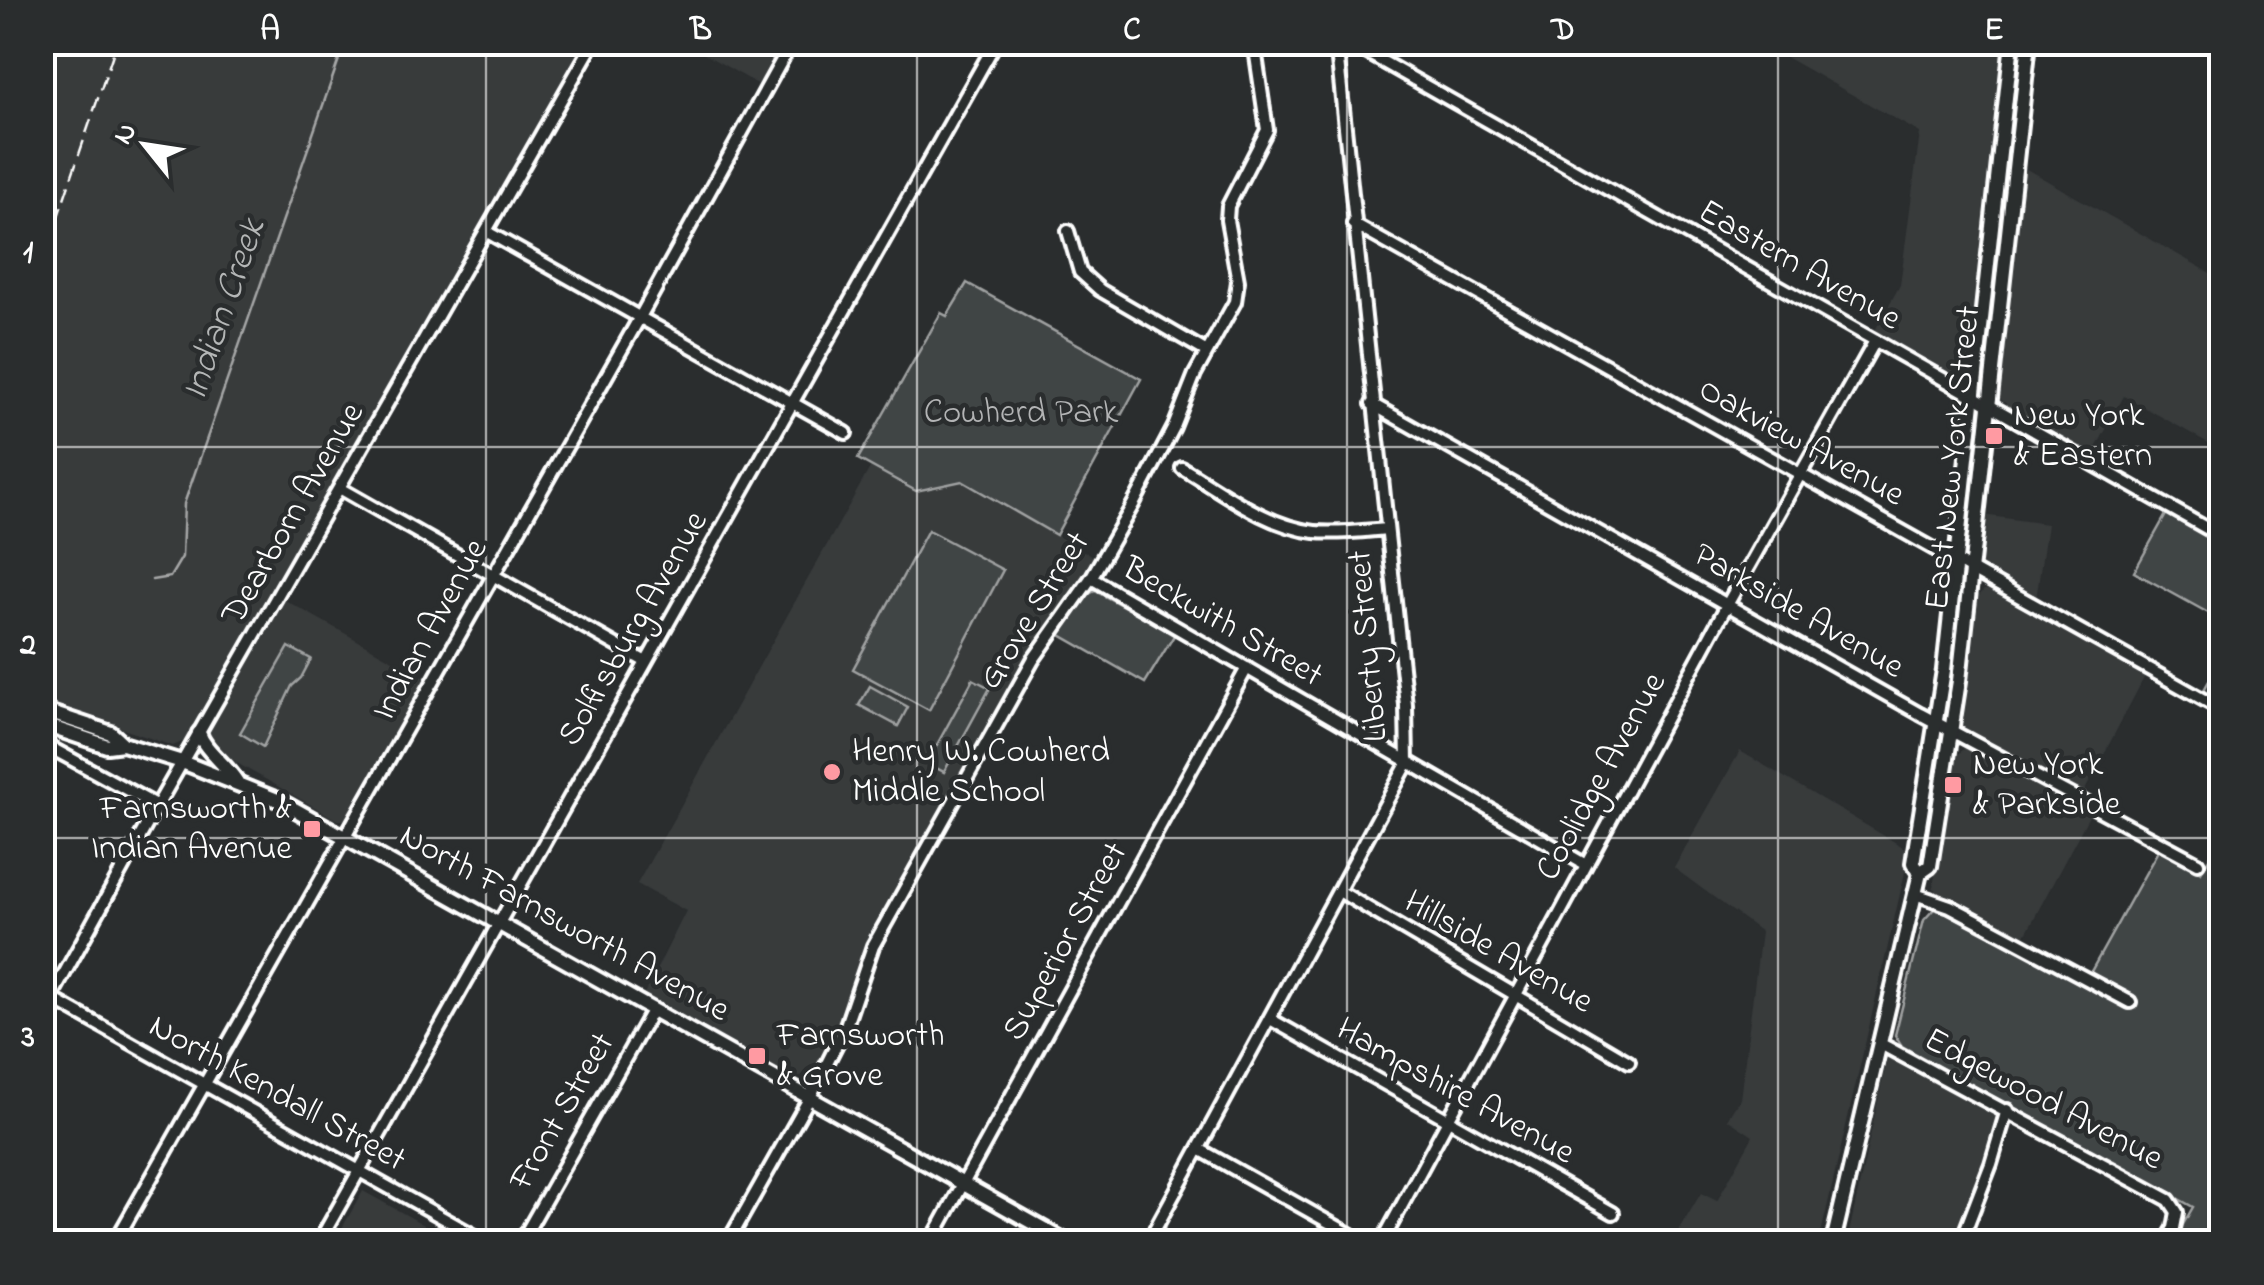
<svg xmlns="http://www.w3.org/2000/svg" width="2264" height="1285" font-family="'Indie Flower',sans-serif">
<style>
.built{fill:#373a3b}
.green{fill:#414445;stroke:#a0a2a2;stroke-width:2.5}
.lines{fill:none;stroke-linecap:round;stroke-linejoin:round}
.stream{stroke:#a6a7a7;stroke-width:2.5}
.minor-casing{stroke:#fff;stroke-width:18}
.major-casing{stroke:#fff;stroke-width:20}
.minor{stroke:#2a2d2e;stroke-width:10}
.major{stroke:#2a2d2e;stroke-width:12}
.rail{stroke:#fff;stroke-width:2.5;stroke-dasharray:15 8;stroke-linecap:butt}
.grid{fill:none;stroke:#fff;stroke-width:2.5;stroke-opacity:0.55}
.poi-dot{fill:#ff9aa2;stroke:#2a2d2e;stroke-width:4}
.labels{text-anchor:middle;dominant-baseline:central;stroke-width:9;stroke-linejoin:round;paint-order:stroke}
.street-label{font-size:35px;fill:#fff;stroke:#2a2d2e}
.park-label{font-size:35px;fill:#b3b4b5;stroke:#2a2d2e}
.poi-label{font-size:35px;fill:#fff;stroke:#2a2d2e;text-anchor:start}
.water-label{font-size:38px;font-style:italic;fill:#b4b6b6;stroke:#2a2d2e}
.neatline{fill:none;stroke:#fff;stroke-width:4}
.grid-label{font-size:32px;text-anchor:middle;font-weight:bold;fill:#fff}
</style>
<rect width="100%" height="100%" fill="#2a2d2e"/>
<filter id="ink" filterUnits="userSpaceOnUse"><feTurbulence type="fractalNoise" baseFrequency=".01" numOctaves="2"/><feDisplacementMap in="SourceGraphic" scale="20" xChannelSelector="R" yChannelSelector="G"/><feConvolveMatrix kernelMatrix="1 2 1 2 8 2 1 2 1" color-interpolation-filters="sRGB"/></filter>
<g filter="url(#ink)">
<path class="built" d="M42 43H599L326 523 287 567 191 738 173 746 43 702Z
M685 43H794L768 90Z
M1761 43H2006L1969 388 1873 334 1900 285 1920 133Z
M2021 166 2221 279V450L2124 396 2090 459 1998 398 1996 390Z
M871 466 916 491 961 481 1096 558 1025 659 863 953 842 1019 814 1068 801 1076 789 1075 644 994 686 911 637 884Z
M1983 515 2047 524 2036 600 1988 573 1981 566 1979 559Z
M1984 590H1990L2146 674 2083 794 1971 733 1962 724 1974 601Z
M283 599 427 679 347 818 343 820H337L214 750 207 740V731Z
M1965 748 2091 812 2023 939 1937 892 1933 887 1955 757Z
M1740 751 1910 851 1819 1242H1672L1701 1193 1717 1201 1753 1136 1727 1119 1740 1099 1761 932 1674 868Z
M1888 1054 1992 1110 1998 1117 1954 1242H1847Z
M363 1191 455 1242H334Z"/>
<path class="green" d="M967 283 1141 379 1056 535 962 481 916 491 858 459 941 313 947 316Z
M2167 513 2221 544V620L2134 572Z
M928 530 1003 570 929 710 853 669Z
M1095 591 1175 634 1145 683 1059 634 1087 595Z
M289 647 311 659 301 678 292 686 263 747 240 733Z
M2221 660V706L2201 695Z
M973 679 990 688 944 772 927 763Z
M870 686 908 707 898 726 859 705Z
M2221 837V1242H2173L2193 1207 1902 1046 1895 1035 1924 920 1934 909 1945 912 2084 984 2159 849 2201 872Z"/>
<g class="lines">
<path class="stream" d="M152 580 170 577 182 557 184 504 345 42"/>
<g class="minor-casing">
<path id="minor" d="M1348 42 2222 537
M1353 224 2222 710
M1068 231 1080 272 1100 290 1207 352
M487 232 846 433
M1372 404 1920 714 2198 863
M1182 468C1223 492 1267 527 1315 532 1339 534 1363 531 1386 529
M341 489 646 662
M1091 578 1586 865
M42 743 157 806
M1339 891 1629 1062
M1915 894 1950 906 2130 1002
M42 993 486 1242
M42 1014 157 806 594 42
M1270 1019 1613 1213
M1879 1043 2169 1200 2177 1212 2174 1228 2166 1242
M1199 1149 1364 1242
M115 1242 640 317 792 42
M319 1242 996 42
M521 1242 653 1009
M728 1242 810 1097 845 1028 873 946 1033 660 1091 578 1134 503 1174 427 1195 374 1235 302 1238 281 1227 220 1228 206 1267 130 1254 42
M931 1242 1247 668
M1148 1242 1407 764 1406 705 1336 42
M1382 1242 1727 605 1875 341
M1961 1242 1991 1164 2007 1110"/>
</g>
<g class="major-casing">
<path id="major" d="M42 710 111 733 123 744
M42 724 107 746 123 744 182 762 280 801 1067 1242
M199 733C205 751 225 763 237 782
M1920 873 1913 863 1944 670 2012 42
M1833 1242 1920 873 1930 866 1959 681 2029 42"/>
</g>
<use href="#minor" class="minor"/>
<use href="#major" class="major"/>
<path class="rail" d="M42 264 117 42"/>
</g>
</g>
<path class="grid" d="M486 42V1242M917 42V1242M1347 42V1242M1778 42V1242M42 447H2222M42 838H2222"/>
<g class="poi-dot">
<rect x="1984" y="426" width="20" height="20" rx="5"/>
<circle cx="832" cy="772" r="10"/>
<rect x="1943" y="775" width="20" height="20" rx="5"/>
<rect x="302" y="819" width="20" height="20" rx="5"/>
<rect x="747" y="1046" width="20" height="20" rx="5"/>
</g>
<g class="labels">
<g class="street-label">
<text transform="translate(1799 266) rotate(30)">Eastern Avenue</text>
<text transform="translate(1801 443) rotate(29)">Oakview Avenue</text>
<text transform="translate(1954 458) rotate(-84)">East New York Street</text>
<text transform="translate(294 514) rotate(-60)">Dearborn Avenue</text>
<text transform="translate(1035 611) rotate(-58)">Grove Street</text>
<text transform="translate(1798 612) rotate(30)">Parkside Avenue</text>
<text transform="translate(1222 623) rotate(30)">Beckwith Street</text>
<text transform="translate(634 629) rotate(-60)">Solfisburg Avenue</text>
<text transform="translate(431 630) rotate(-61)">Indian Avenue</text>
<text transform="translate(1369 646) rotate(-95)">Liberty Street</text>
<text transform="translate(1602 777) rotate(-61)">Coolidge Avenue</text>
<text transform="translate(564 924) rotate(29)">North Farnsworth Avenue</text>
<text transform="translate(1066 942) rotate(-61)">Superior Street</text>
<text transform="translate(1498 953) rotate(30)">Hillside Avenue</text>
<text transform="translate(1455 1092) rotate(29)">Hampshire Avenue</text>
<text transform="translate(277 1094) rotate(29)">North Kendall Street</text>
<text transform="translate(2043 1100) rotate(28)">Edgewood Avenue</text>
<text transform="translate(563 1112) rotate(-60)">Front Street</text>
</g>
<g class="park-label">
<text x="1021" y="413">Cowherd Park</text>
</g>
<g class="poi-label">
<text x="2014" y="416">New York<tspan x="2014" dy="40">&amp; Eastern</tspan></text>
<text x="852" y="752">Henry W. Cowherd<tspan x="852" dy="40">Middle School</tspan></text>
<text x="1973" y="765">New York<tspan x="1973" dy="40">&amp; Parkside</tspan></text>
<text x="292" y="809" text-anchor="end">Farnsworth &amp;<tspan x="292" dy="40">Indian Avenue</tspan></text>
<text x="777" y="1036">Farnsworth<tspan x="777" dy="40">&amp; Grove</tspan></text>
</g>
<g class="water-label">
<text transform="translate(225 310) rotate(-71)">Indian Creek</text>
</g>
</g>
<rect width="2264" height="1285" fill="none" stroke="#2a2d2e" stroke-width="110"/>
<g transform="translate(145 145) rotate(300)" stroke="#2a2d2e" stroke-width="8" paint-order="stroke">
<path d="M0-8L18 38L0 25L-18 38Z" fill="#ffffff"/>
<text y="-15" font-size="28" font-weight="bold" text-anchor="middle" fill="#ffffff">N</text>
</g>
<rect x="55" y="55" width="2154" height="1175" class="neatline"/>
<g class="grid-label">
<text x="270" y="39">A</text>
<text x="701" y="39">B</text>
<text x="1132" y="39">C</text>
<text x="1563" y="39">D</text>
<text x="1994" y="39">E</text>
<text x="28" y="262">1</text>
<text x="28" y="654">2</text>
<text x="28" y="1046">3</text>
</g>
</svg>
